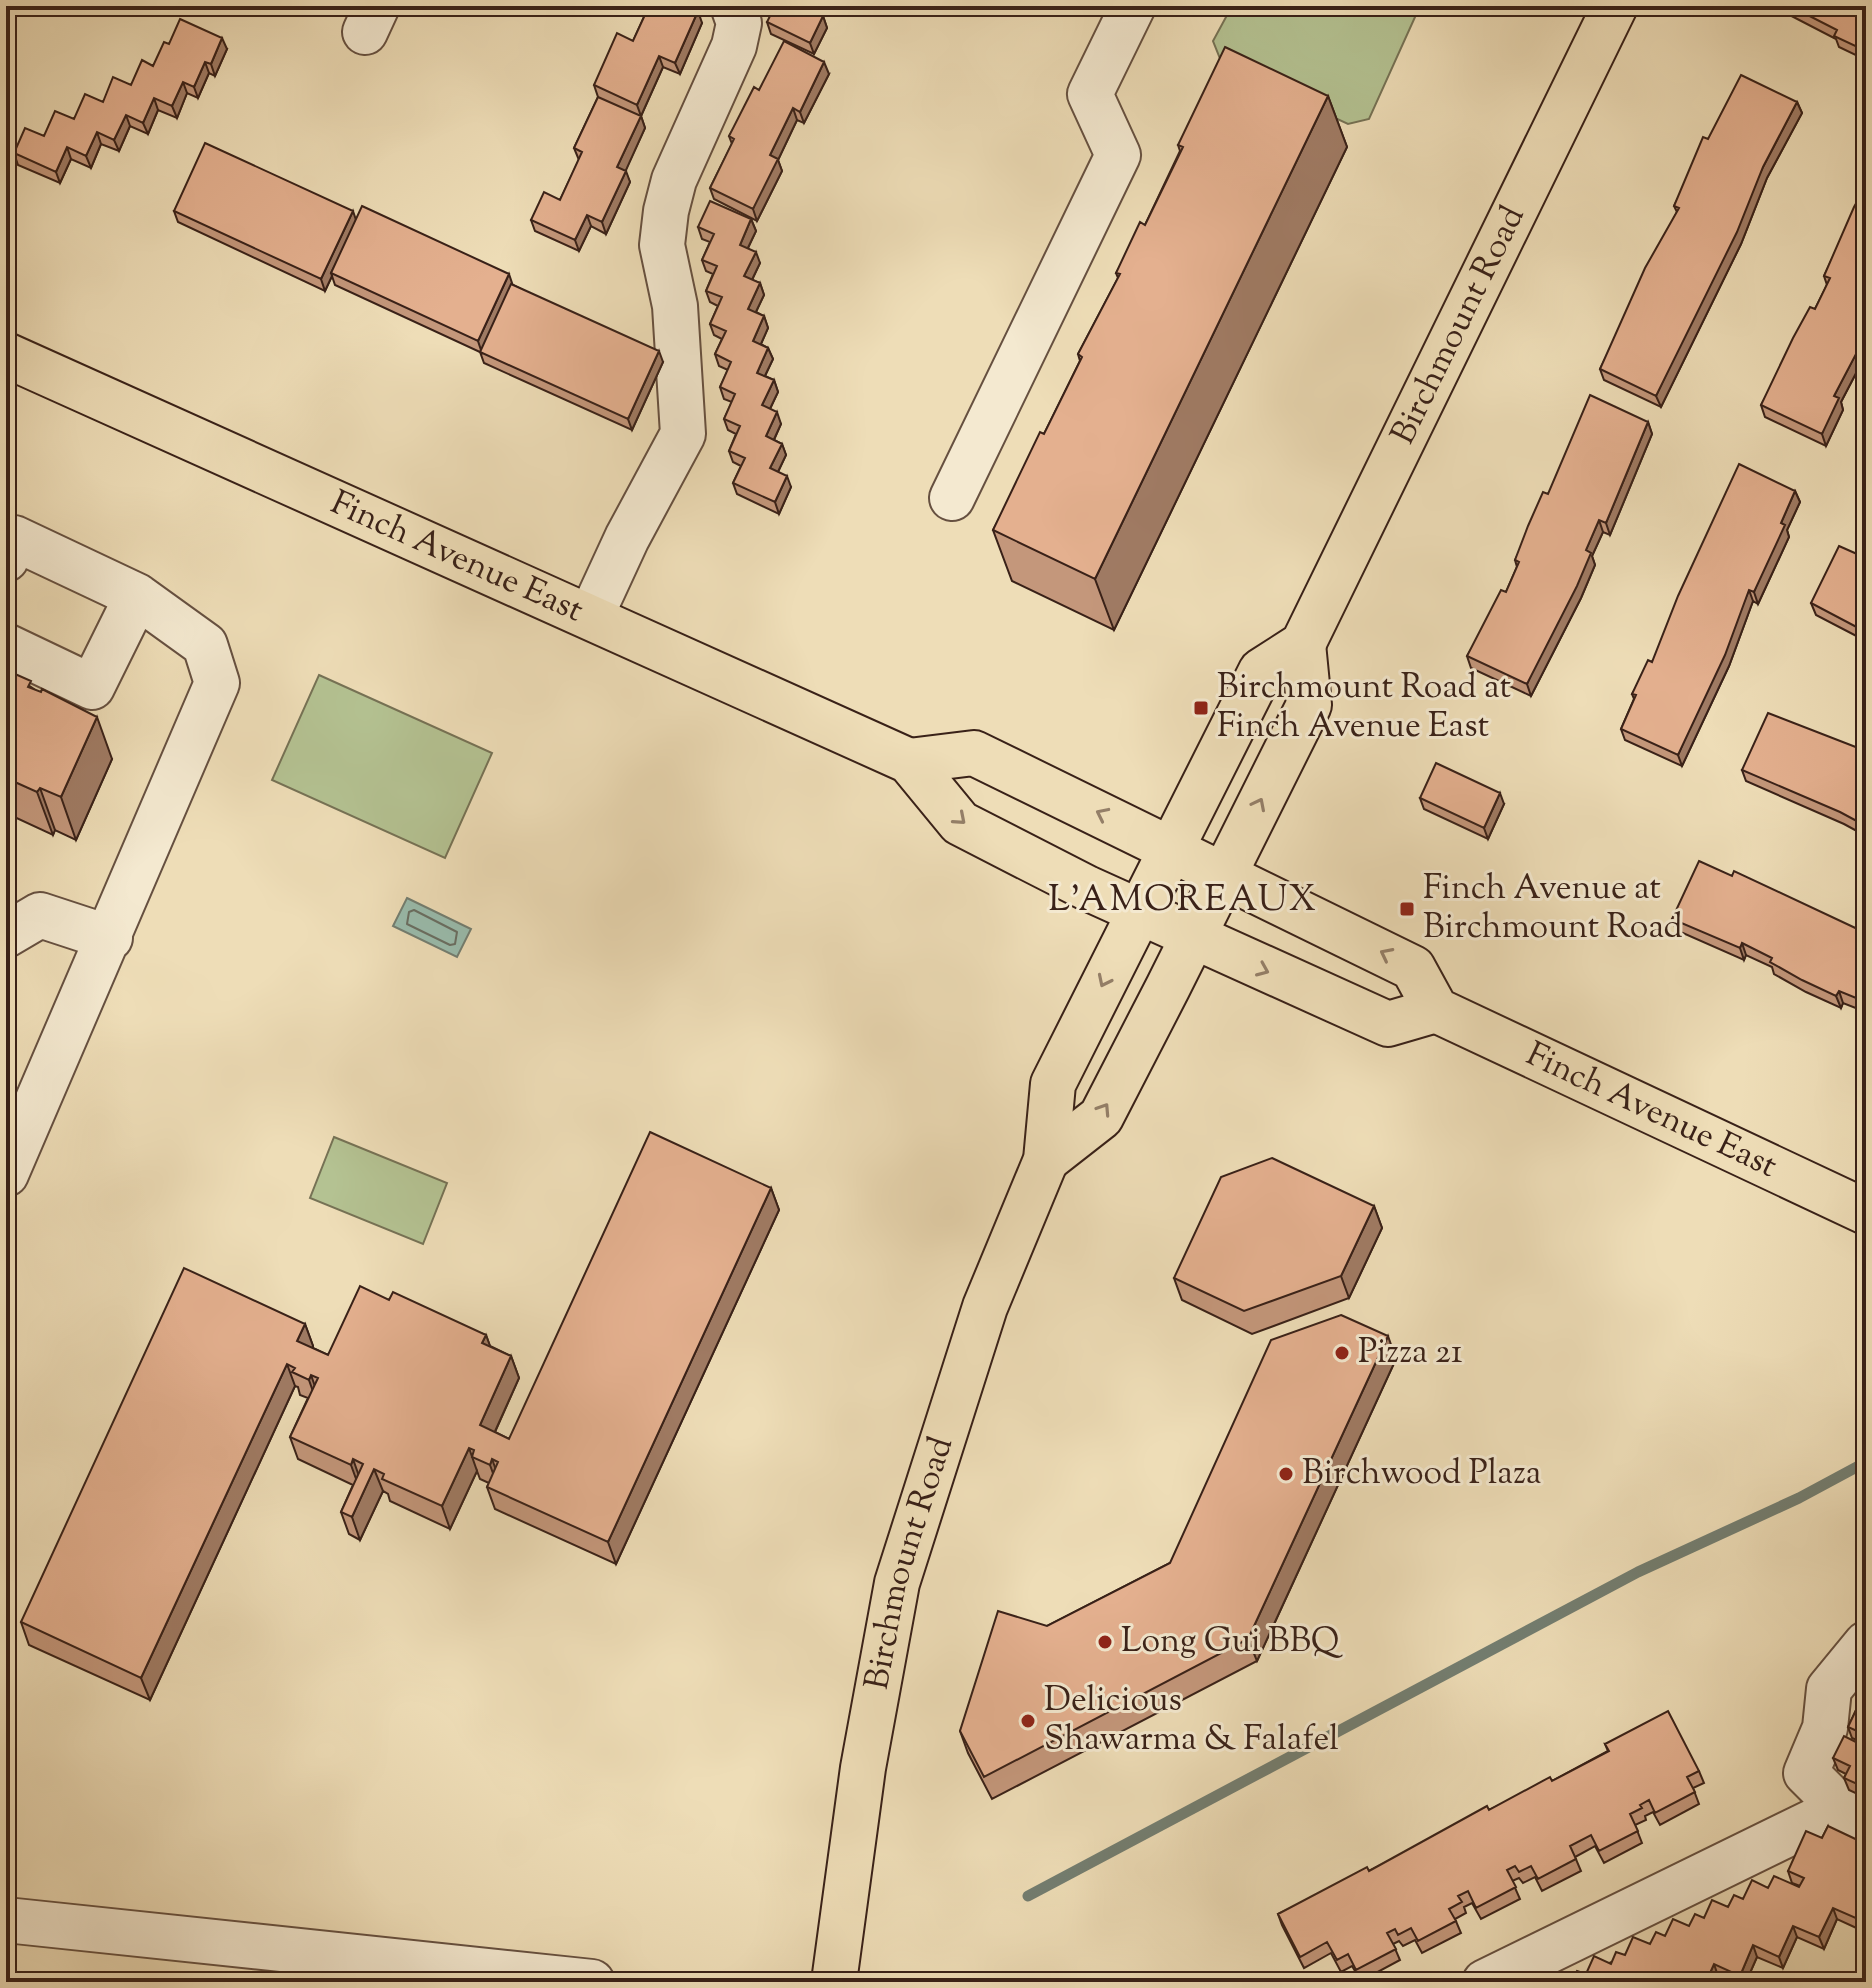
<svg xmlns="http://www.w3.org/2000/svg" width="1872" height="1988" font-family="'Sorts Mill Goudy',serif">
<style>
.green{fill:#b4c292;stroke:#767255;stroke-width:2}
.water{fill:#99bcad;stroke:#737e71;stroke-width:2}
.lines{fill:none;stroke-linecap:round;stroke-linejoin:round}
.shore{stroke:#696e62;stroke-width:2}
.stream{stroke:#737e71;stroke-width:11}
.minor-casing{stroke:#665040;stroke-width:48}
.major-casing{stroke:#392118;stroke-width:48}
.minor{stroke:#f4e9d0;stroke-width:44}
.major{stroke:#eeddb7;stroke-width:44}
.wall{fill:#c4977b;stroke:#392118;stroke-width:2}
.shaded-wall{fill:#a07b64;stroke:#392118;stroke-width:2}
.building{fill:#e4b08f;stroke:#392118;stroke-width:2}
.oneway{stroke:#947f68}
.poi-dot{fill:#8f2418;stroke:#f4e9d0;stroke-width:3}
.labels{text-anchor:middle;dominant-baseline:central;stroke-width:6;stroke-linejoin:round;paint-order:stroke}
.street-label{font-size:34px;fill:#392118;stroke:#f4e9d0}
.poi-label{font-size:34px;fill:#392118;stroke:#f4e9d0;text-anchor:start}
.neighbourhood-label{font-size:36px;letter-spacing:2px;fill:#392118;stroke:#f4e9d0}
</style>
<rect width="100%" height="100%" fill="#eeddb7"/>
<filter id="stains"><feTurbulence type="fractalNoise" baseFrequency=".0025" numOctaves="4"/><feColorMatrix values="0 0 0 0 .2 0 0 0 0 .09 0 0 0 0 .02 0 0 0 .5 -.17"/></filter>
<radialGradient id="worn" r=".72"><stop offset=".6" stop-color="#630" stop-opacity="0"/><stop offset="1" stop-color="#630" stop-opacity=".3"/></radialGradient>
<path class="green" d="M1232 6H1420L1369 119 1348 124 1223 66 1213 41Z
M319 675 492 753 445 858 272 780Z
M334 1137 447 1183 423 1244 310 1198Z"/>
<path class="water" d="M407 898 471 929 457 957 393 926Z"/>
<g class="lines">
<path class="shore" d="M414 910 457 932 455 944 450 945 407 924 409 912Z"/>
<path class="stream" d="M1028 1896 1638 1572 1799 1498 1866 1462"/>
<g class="minor-casing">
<path id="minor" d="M365 32 377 6
M952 498 1118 155 1090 94 1133 6
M6 559 14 538 137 596 205 645 217 683 6 1174
M591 616 627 538 683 434 675 306 662 245 666 211 674 180 734 46 739 23 733 6
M6 646 92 687 137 596
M6 935 40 915 110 938
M1866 1644 1829 1689 1825 1728 1806 1773 1841 1808 1866 1820
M6 1920 592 1982
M1485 1982 1841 1808"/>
</g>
<g class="major-casing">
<g id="major">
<path id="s1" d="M6 355 909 761 960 823 1087 888 1388 1024 1436 1010"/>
<path id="s2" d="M909 761 974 753 1413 968 1436 1010 1866 1212"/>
<path d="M1046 1160 1101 1117 1168 987 1309 705 1303 644"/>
<path id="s3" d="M834 1982 863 1768 897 1583 985 1307 1046 1160 1053 1084 1261 671 1303 644 1615 6"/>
</g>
</g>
<use href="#minor" class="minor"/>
<use href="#major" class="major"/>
</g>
<path class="wall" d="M649 6H691L690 8 702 23 680 74 663 67 641 116 645 128 625 171 630 182 606 234 591 226 579 251 535 231 531 220 560 200 579 160 574 148 598 97 594 85 633 41Z
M1777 6H1866V60L1839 47 1836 39 1778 9Z
M806 8 823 16 827 28 814 54 771 34 767 22Z
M169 44 227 49 215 76 209 73 198 98 187 93 177 118 158 110 148 134 130 126 119 151 101 144 91 168 71 159 60 183 18 165 14 153 131 85 153 66Z
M829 74 804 123 797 120 778 160 782 171 757 221 714 199 710 188 732 144 729 136 759 90Z
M1328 96 1347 147 1114 630 1012 581 993 530 1044 434 1080 361 1078 354 1118 278 1116 273 1145 225 1180 151 1178 145Z
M1797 102 1802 113 1767 178 1741 244 1661 407 1604 380 1600 369 1677 212 1674 206 1708 139Z
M1866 186V354L1841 402 1843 410 1826 446 1765 417 1761 405 1815 309 1827 285 1824 276Z
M174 211 356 220 513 285 663 362 632 430 484 363 480 352 335 285 332 276 325 291 178 222Z
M751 219 756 231 748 248 760 263 752 280 760 283 764 295 756 312 764 316 768 328 761 344 768 348 773 359 765 376 774 380 778 392 770 409 781 424 774 440 782 444 786 455 778 472 791 487 779 514 737 494 733 483 741 466 733 462 729 451 736 434 728 430 724 419 732 402 724 399 720 387 728 370 719 366 715 354 722 339 714 335 710 324 718 306 710 302 706 291 713 274 706 271 702 260 710 242 702 239 698 227Z
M1648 422 1652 434 1610 535 1603 532 1592 556 1595 565 1581 598 1531 696 1471 668 1467 656 1506 592 1517 567 1515 560 1548 494Z
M1795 491 1800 502 1787 530 1789 537 1758 604 1753 601 1729 666 1682 766 1625 740 1621 729 1634 699 1632 694 1652 662Z
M1866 558V641L1816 615 1811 603Z
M6 670 34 689 112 759 76 840 55 830 53 835 10 815 8 810 6 809Z
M1866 751V836L1844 824 1746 781 1742 770Z
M1420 798 1504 804 1488 839 1424 809Z
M1732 876 1866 933V1012L1843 1003 1841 1008 1806 992 1774 974 1772 967 1746 955 1744 960 1676 930 1672 919Z
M771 1188 779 1210 616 1564 495 1509 487 1487 489 1483 480 1479 477 1471 450 1529 390 1501 388 1494 383 1491 360 1540 349 1534 341 1512 353 1485 298 1459 290 1437 308 1398 300 1395 298 1387 295 1386 150 1700 29 1645 21 1622 305 1324 313 1346V1348L328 1355 389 1300 486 1335 490 1346 511 1356 519 1378 495 1432 509 1439Z
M1374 1206 1382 1228 1349 1298 1252 1334 1182 1300 1174 1278Z
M1396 1359 1257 1661 992 1799 968 1753 960 1731 1047 1626 1170 1563Z
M1866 1689V1798L1849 1790 1844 1778 1846 1774 1838 1770 1833 1758 1860 1744 1861 1742 1852 1738 1848 1727Z
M1605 1744 1699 1771 1704 1783 1693 1788 1699 1804 1660 1825 1653 1812 1645 1816 1646 1820 1635 1825 1642 1843 1604 1863 1595 1846 1575 1857 1581 1871 1542 1891 1535 1877 1523 1883 1519 1878 1512 1881 1520 1899 1481 1919 1472 1903 1464 1907 1466 1913 1455 1919 1461 1933 1422 1953 1415 1940 1403 1946 1399 1941 1393 1944 1400 1960 1361 1981 1352 1966 1341 1972 1331 1953 1304 1968 1282 1925 1278 1914 1369 1871 1489 1810 1552 1781 1608 1751Z
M1828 1826 1863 1931 1837 1919 1824 1949 1797 1937 1783 1968 1757 1957 1746 1982H1732L1718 1976 1586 1974 1650 1944 1665 1936 1689 1926 1743 1899 1768 1888 1799 1887 1800 1886 1792 1883 1788 1871 1822 1838Z"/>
<path class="shaded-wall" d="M698 11 702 23 680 74 675 63Z
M823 16 827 28 814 54 810 43Z
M222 38 227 49 215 76 211 64Z
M659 56 663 67 641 116 637 105Z
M205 62 209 73 198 98 194 87Z
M824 62 829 74 804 123 800 112Z
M183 82 187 93 177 118 172 106Z
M1328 96 1347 147 1114 630 1095 579Z
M154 98 158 110 148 134 143 123Z
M1797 102 1802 113 1767 178 1741 244 1661 407 1656 396 1763 167Z
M793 108 797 120 778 160 782 171 757 221 753 209 770 155Z
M126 115 130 126 119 151 114 140Z
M641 116 645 128 622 179 617 167Z
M97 132 101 144 91 168 86 156Z
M67 147 71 159 60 183 56 172Z
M626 171 630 182 606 234 602 222Z
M353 211 357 223 331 273 332 276 325 291 321 279Z
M587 215 591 226 579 251 575 240Z
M751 219 756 231 744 256 740 245Z
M756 252 760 263 748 288 744 276Z
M509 274 513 286 482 353 478 341Z
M760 283 764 295 752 320 748 309Z
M764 316 768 328 757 353 753 341Z
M1866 334V354L1841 402 1843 410 1826 446 1822 434 1834 396Z
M768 348 773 359 761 384 757 373Z
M659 351 663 362 632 430 628 419Z
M774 380 778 392 766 417 762 405Z
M777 412 781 424 770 448 766 436Z
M1648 422 1652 434 1610 535 1606 523Z
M782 444 786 455 774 480 770 468Z
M787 476 791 487 779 514 775 502Z
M1795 491 1800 502 1787 530 1789 537 1758 604 1754 592 1781 523Z
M1599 520 1603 532 1592 556 1595 565 1581 598 1531 696 1527 684Z
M1749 590 1753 601 1729 666 1682 766 1678 755Z
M97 717 112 759 76 840 61 797Z
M40 788 55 830 53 835 37 792Z
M1500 793 1504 804 1488 839 1484 828Z
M1742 943 1746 955 1744 960 1740 948Z
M1839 991 1843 1003 1841 1008 1836 996Z
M771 1188 779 1210 616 1564 608 1542Z
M1374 1206 1382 1228 1349 1298 1341 1276Z
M305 1324 313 1346 306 1363 297 1341Z
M486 1335 494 1357 482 1343Z
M1388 1336 1396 1359 1257 1661 1248 1639Z
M511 1356 519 1378 488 1447 480 1425Z
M287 1364 295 1386 150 1700 141 1678Z
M311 1375 319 1398 317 1403 309 1380Z
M469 1448 477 1471 450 1529 442 1506Z
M353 1459 361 1482 359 1487 351 1465Z
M492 1459 500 1481 498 1487 490 1465Z
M374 1469 383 1491 360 1540 352 1517Z
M1866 1902V1923L1863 1931 1858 1919Z
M1833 1908 1837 1919 1824 1949 1819 1937Z
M1793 1926 1797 1937 1783 1968 1779 1957Z
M1753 1945 1757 1957 1746 1982H1742L1740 1976Z
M1714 1964 1718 1976 1716 1982H1706Z"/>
<path class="building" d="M649 6H686L698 11 675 63 659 56 637 105 594 85 617 33 633 41Z
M775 6H802L823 16 810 43 767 22Z
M1790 6H1866V51L1834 36 1837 30Z
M180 19 222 38 211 64 205 62 194 87 183 82 172 106 154 98 143 123 126 115 114 140 97 132 86 156 67 147 56 172 14 153 25 128 44 136 55 111 74 119 85 94 103 102 113 77 131 85 142 60 153 66 164 42 169 44Z
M784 41 824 62 800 112 793 108 770 155 778 159 753 209 710 188 734 139 729 136 754 87 759 90Z
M1225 47 1328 96 1095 579 993 530 1040 432 1044 434 1082 357 1078 354 1120 274 1116 273 1140 222 1145 225 1183 147 1178 145Z
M1741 75 1797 102 1763 167 1737 232 1656 396 1600 369 1645 268 1679 208 1674 206 1703 137 1708 139Z
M598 97 641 116 617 167 626 171 602 222 587 215 575 240 531 220 544 192 560 200 582 152 574 148Z
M205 143 353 211 321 279 174 211Z
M1866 186V335L1834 396 1839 398 1822 434 1761 405 1793 338 1810 307 1815 309 1830 278 1824 276 1854 207Z
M710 201 751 219 740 245 756 252 744 276 760 283 748 309 764 316 753 341 768 348 757 373 774 380 762 405 777 412 766 436 782 444 770 468 787 476 775 502 733 483 745 458 729 451 740 426 724 419 735 394 720 387 731 362 715 354 726 331 710 324 722 297 706 291 717 266 702 260 714 234 698 227Z
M362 206 509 274 478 341 331 273Z
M511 284 659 351 628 419 480 352Z
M1590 395 1648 422 1606 523 1599 520 1586 550 1591 553 1577 586 1527 684 1467 656 1501 590 1506 592 1519 562 1515 560 1528 526 1543 492 1548 494Z
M1739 464 1795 491 1781 523 1785 525 1754 592 1749 590 1725 655 1678 755 1621 729 1636 695 1632 694 1648 660 1652 662 1678 596Z
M1839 546 1866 558V632L1811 603Z
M6 670 31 681 28 687 41 692 42 689 97 717 61 797 40 788 37 792 6 778Z
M1768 713 1866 751V826L1840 812 1742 770Z
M1436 763 1500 793 1484 828 1420 798Z
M1699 861 1732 876 1734 871 1866 933V1002L1839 991 1836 996 1802 980 1770 962 1772 958 1742 943 1740 948 1672 919Z
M650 1132 771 1188 608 1542 487 1487 498 1462 492 1459 490 1465 472 1457 474 1450 469 1448 442 1506 382 1479 384 1474 374 1469 352 1517 341 1512 363 1464 353 1459 351 1465 290 1437 318 1378 311 1375 309 1380 292 1372 295 1368 287 1364 141 1678 21 1622 184 1268 305 1324 297 1341 328 1355 360 1286 389 1300 393 1292 486 1335 482 1343 511 1356 480 1425 509 1439Z
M1272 1158 1374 1206 1341 1276 1244 1311 1174 1278 1221 1177Z
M1341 1315 1388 1336 1248 1639 984 1777 960 1731 998 1611 1047 1626 1170 1563 1271 1340Z
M1866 1689V1788L1844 1778 1850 1766 1833 1758 1844 1736 1860 1744 1864 1734 1848 1727Z
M1668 1711 1699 1771 1687 1777 1695 1792 1655 1813 1649 1800 1640 1805 1642 1808 1630 1814 1638 1831 1599 1851 1591 1835 1570 1846 1576 1859 1538 1879 1531 1866 1519 1872 1515 1866 1507 1870 1516 1887 1476 1908 1468 1891 1458 1896 1462 1902 1449 1909 1456 1921 1418 1941 1411 1928 1398 1935 1395 1929 1387 1933 1396 1949 1356 1970 1348 1954 1337 1960 1327 1942 1300 1957 1278 1914 1367 1867 1369 1871 1487 1806 1489 1810 1550 1777 1552 1781 1609 1751 1605 1744Z
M1828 1826 1866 1844V1902L1858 1919 1833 1908 1819 1937 1793 1926 1779 1957 1753 1945 1740 1976 1714 1964 1706 1982H1572L1577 1971 1586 1974 1594 1956 1611 1964 1616 1952 1625 1955 1633 1937 1650 1944 1656 1932 1665 1936 1673 1919 1689 1926 1695 1914 1704 1918 1712 1900 1728 1907 1734 1895 1743 1899 1752 1880 1768 1888 1774 1876 1799 1887 1804 1878 1788 1871 1806 1831 1822 1838Z
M1554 1975 1570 1982H1551Z"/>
<defs><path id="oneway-chevron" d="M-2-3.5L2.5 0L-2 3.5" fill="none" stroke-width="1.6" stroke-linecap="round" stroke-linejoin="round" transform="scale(2)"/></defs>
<g class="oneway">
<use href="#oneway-chevron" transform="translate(1259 804) rotate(-63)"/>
<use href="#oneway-chevron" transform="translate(1102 814) rotate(-154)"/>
<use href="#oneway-chevron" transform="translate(960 819) rotate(41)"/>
<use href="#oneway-chevron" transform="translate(1386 954) rotate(-153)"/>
<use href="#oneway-chevron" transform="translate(1263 970) rotate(23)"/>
<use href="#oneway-chevron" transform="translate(1104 981) rotate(116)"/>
<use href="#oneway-chevron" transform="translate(1104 1109) rotate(-57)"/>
</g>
<g class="poi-dot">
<rect x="1193" y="700" width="16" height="16" rx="4"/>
<rect x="1399" y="901" width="16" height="16" rx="4"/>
<circle cx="1342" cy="1353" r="8"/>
<circle cx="1286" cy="1474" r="8"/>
<circle cx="1105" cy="1642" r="8"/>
<circle cx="1028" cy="1721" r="8"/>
</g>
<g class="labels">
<g class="street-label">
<text stroke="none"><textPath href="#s3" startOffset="1796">Birchmount Road</textPath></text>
<text stroke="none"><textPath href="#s1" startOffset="494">Finch Avenue East</textPath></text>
<text stroke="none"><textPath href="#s2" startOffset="840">Finch Avenue East</textPath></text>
<text stroke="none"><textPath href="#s3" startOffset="426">Birchmount Road</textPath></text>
</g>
<g class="poi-label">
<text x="1217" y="688">Birchmount Road at<tspan x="1217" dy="39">Finch Avenue East</tspan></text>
<text x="1423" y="889">Finch Avenue at<tspan x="1423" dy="39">Birchmount Road</tspan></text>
<text x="1358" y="1353">Pizza 21</text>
<text x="1302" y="1474">Birchwood Plaza</text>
<text x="1121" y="1642">Long Gui BBQ</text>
<text x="1044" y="1701">Delicious<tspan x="1044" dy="39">Shawarma &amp; Falafel</tspan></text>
</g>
<g class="neighbourhood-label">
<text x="1183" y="901">L'AMOREAUX</text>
</g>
</g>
<rect width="1872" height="1988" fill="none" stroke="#eeddb7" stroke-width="32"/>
<rect x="8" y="8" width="1856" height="1972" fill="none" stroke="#392118" stroke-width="4"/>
<rect x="16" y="16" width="1840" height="1956" fill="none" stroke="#392118" stroke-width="2"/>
<rect width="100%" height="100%" filter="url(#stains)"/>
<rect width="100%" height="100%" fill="url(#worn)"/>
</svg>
